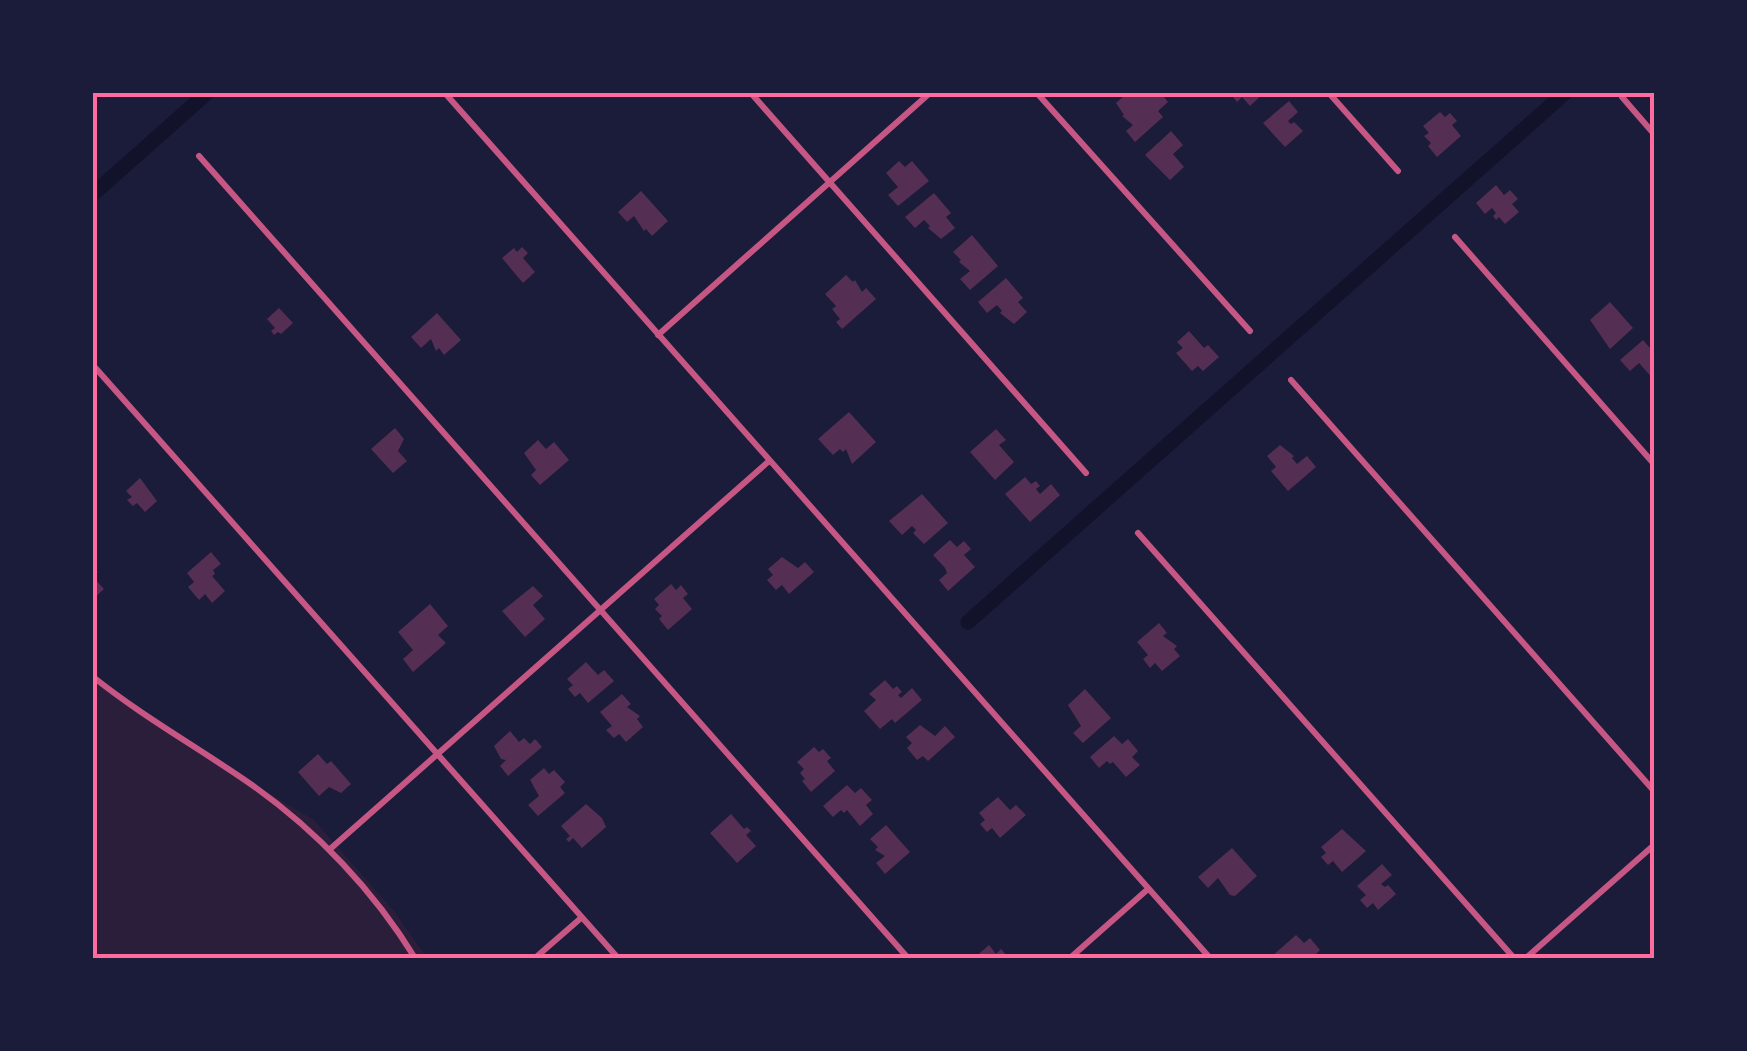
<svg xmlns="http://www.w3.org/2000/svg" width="1747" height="1051" font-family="Signika,sans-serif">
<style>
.green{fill:#2a1e3b}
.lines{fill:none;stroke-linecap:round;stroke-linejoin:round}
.canal{stroke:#12122b;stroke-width:15}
.building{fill:#542f53}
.minor{stroke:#c65784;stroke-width:6}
.neatline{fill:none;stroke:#ff6b9d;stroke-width:4}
</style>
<rect width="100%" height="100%" fill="#1b1b3a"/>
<path class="green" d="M92 677 199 752 314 820 394 911 427 958H93Z"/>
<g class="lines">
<path class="canal" d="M92 195 208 92
M968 622 1566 92"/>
</g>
<path class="building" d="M1128 92H1160L1168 102 1158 111 1163 117 1135 142 1126 131 1133 125 1122 116 1124 115 1116 103Z
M1229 92H1265L1250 106 1242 97 1237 102Z
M1289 101 1298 112 1288 121 1291 124 1294 122 1303 131 1285 147 1263 123Z
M1440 112 1445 117 1450 113 1457 121 1452 125 1461 136 1437 157 1428 146 1431 143 1424 136 1429 133 1423 126Z
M1171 131 1183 145 1173 154 1184 167 1170 180 1145 155Z
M899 161 905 167 912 161 929 181 898 206 888 195 898 187 886 173Z
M1496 185 1504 195 1510 190 1518 199 1512 204 1519 212 1505 224 1499 217 1496 220 1493 216 1496 213 1492 208 1485 214 1476 203Z
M641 191 668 221 652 236 646 229 644 231 634 216 627 222 618 212Z
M934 193 951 213 946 217 955 228 941 239 928 228 930 226 924 220 915 228 905 217Z
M972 235 998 266 970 290 960 279 970 271 959 262 961 260 953 252Z
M522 247 528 253 523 258 535 272 523 283 502 258 514 248 517 252Z
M846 275 853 282 855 280 862 292 866 288 876 299 842 329 836 322 840 319 832 309 836 306 825 294Z
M1006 278 1023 298 1018 302 1027 312 1014 324 1000 313 1002 311 997 305 987 313 978 302Z
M1610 302 1633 328 1610 349 1590 320Z
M279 308 293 323 281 334 278 332 274 335 271 331 275 328 267 319Z
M437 313 461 340 444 355 439 348 436 351 431 339 421 348 411 337Z
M1189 331 1204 348 1208 345 1219 357 1203 371 1198 366 1192 371 1176 353 1183 348 1177 342Z
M1643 340 1650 348 1654 344V380L1639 363 1630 371 1620 360Z
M849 412 876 442 852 464 846 449 843 452 840 449 833 455 818 439Z
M395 428 404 439 398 451 407 461 393 473 371 449Z
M996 429 1006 440 999 445 1014 462 995 480 970 452Z
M538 440 546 449 554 442 569 460 540 485 531 475 536 470 524 453Z
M1280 445 1294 456 1292 458 1297 464 1307 456 1316 467 1288 491 1271 471 1276 467 1267 456Z
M1025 477 1031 484 1036 481 1040 486 1036 489 1040 494 1051 484 1060 495 1030 522 1005 494Z
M140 478 157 501 145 512 137 503 133 506 127 500 132 497 126 491Z
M922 494 948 523 924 544 913 533 916 530 912 526 902 535 889 521Z
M950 540 957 547 964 541 971 549 964 555 975 567 948 591 939 580 947 573 945 568 933 555Z
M211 552 221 564 213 570 215 574 212 576 225 591 212 603 205 594 199 600 188 587 194 582 187 573Z
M782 557 798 568 805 562 814 572 789 594 782 585 776 590 767 580 773 575 768 569Z
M92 566 98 572 93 577 104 589 92 600Z
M671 584 676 590 681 585 688 594 683 598 692 609 668 630 659 619 662 616 655 609 659 605 654 599Z
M533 586 543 596 533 605 545 619 525 637 502 611Z
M430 604 448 626 438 635 446 643 413 672 403 659 413 650 398 632Z
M1159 623 1167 633 1163 636 1177 646 1174 649 1180 656 1162 671 1155 663 1150 668 1143 659 1148 655 1137 642Z
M586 662 598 675 604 670 614 681 588 703 580 693 575 697 568 689 573 685 567 679Z
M885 680 893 689 897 686 902 692 898 695 901 698 912 688 922 700 895 723 892 719 880 729 864 711 876 700 869 694Z
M1085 689 1111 718 1083 743 1073 733 1081 726 1068 705Z
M622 694 631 704 627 707 640 716 637 719 643 727 626 742 619 734 614 738 606 730 612 726 600 712Z
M920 725 935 736 945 726 955 737 928 761 923 756 917 760 907 748 912 743 906 737Z
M510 731 519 742 524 738 530 744 535 739 542 747 508 776 500 766 506 760 501 759 494 746Z
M1114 736 1122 744 1128 739 1138 751 1132 757 1140 765 1126 777 1113 762 1110 764 1107 761 1099 768 1090 757Z
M814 747 819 752 823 749 831 758 827 761 835 771 811 792 802 781 805 779 800 773 804 769 797 762Z
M318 754 327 764 331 761 351 784 341 793 329 787 319 796 298 772Z
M544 768 549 774 554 770 565 782 560 787 565 793 538 816 528 805 539 796 530 780Z
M847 785 855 793 861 788 872 800 866 805 873 814 860 826 847 810 844 813 841 810 833 817 823 806Z
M998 797 1010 810 1016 805 1026 815 1000 838 992 828 987 832 980 824 985 820 979 813Z
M586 804 602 818 606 827 582 848 573 838 569 842 566 839 570 836 561 826Z
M731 814 744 829 747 827 751 831 746 835 756 846 737 863 710 833Z
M886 825 910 852 885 874 876 863 885 856 875 850 878 847 870 839Z
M1342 829 1366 851 1342 872 1333 861 1328 865 1321 857 1326 853 1321 847Z
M1232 848 1257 876 1235 896 1230 895 1218 878 1208 888 1198 877Z
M1382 864 1392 875 1381 884 1385 887 1388 885 1396 894 1378 910 1373 903 1367 908 1360 900 1366 895 1357 886Z
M1296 935 1304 943 1310 938 1320 950 1315 955 1317 958H1274L1272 956Z
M989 945 996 954 1001 949 1009 958H974Z"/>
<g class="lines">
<path class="minor" d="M141 92V93
M444 92 1210 958
M750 92 1086 473
M1036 92 1250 331
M1328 92 1398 171
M1622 97 1654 134
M199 156 908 958
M1455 237 1654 464
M658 335 931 92
M92 364 618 958
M1291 380 1654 791
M1138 533 1514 958
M92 676C143 717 199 748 252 785 317 831 374 891 415 958
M329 850 769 461
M535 958 581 918
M1070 958 1148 889
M1526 958 1654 845"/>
</g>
<rect width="1747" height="1051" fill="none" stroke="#1b1b3a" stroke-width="190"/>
<rect x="95" y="95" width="1557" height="861" class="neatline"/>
</svg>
